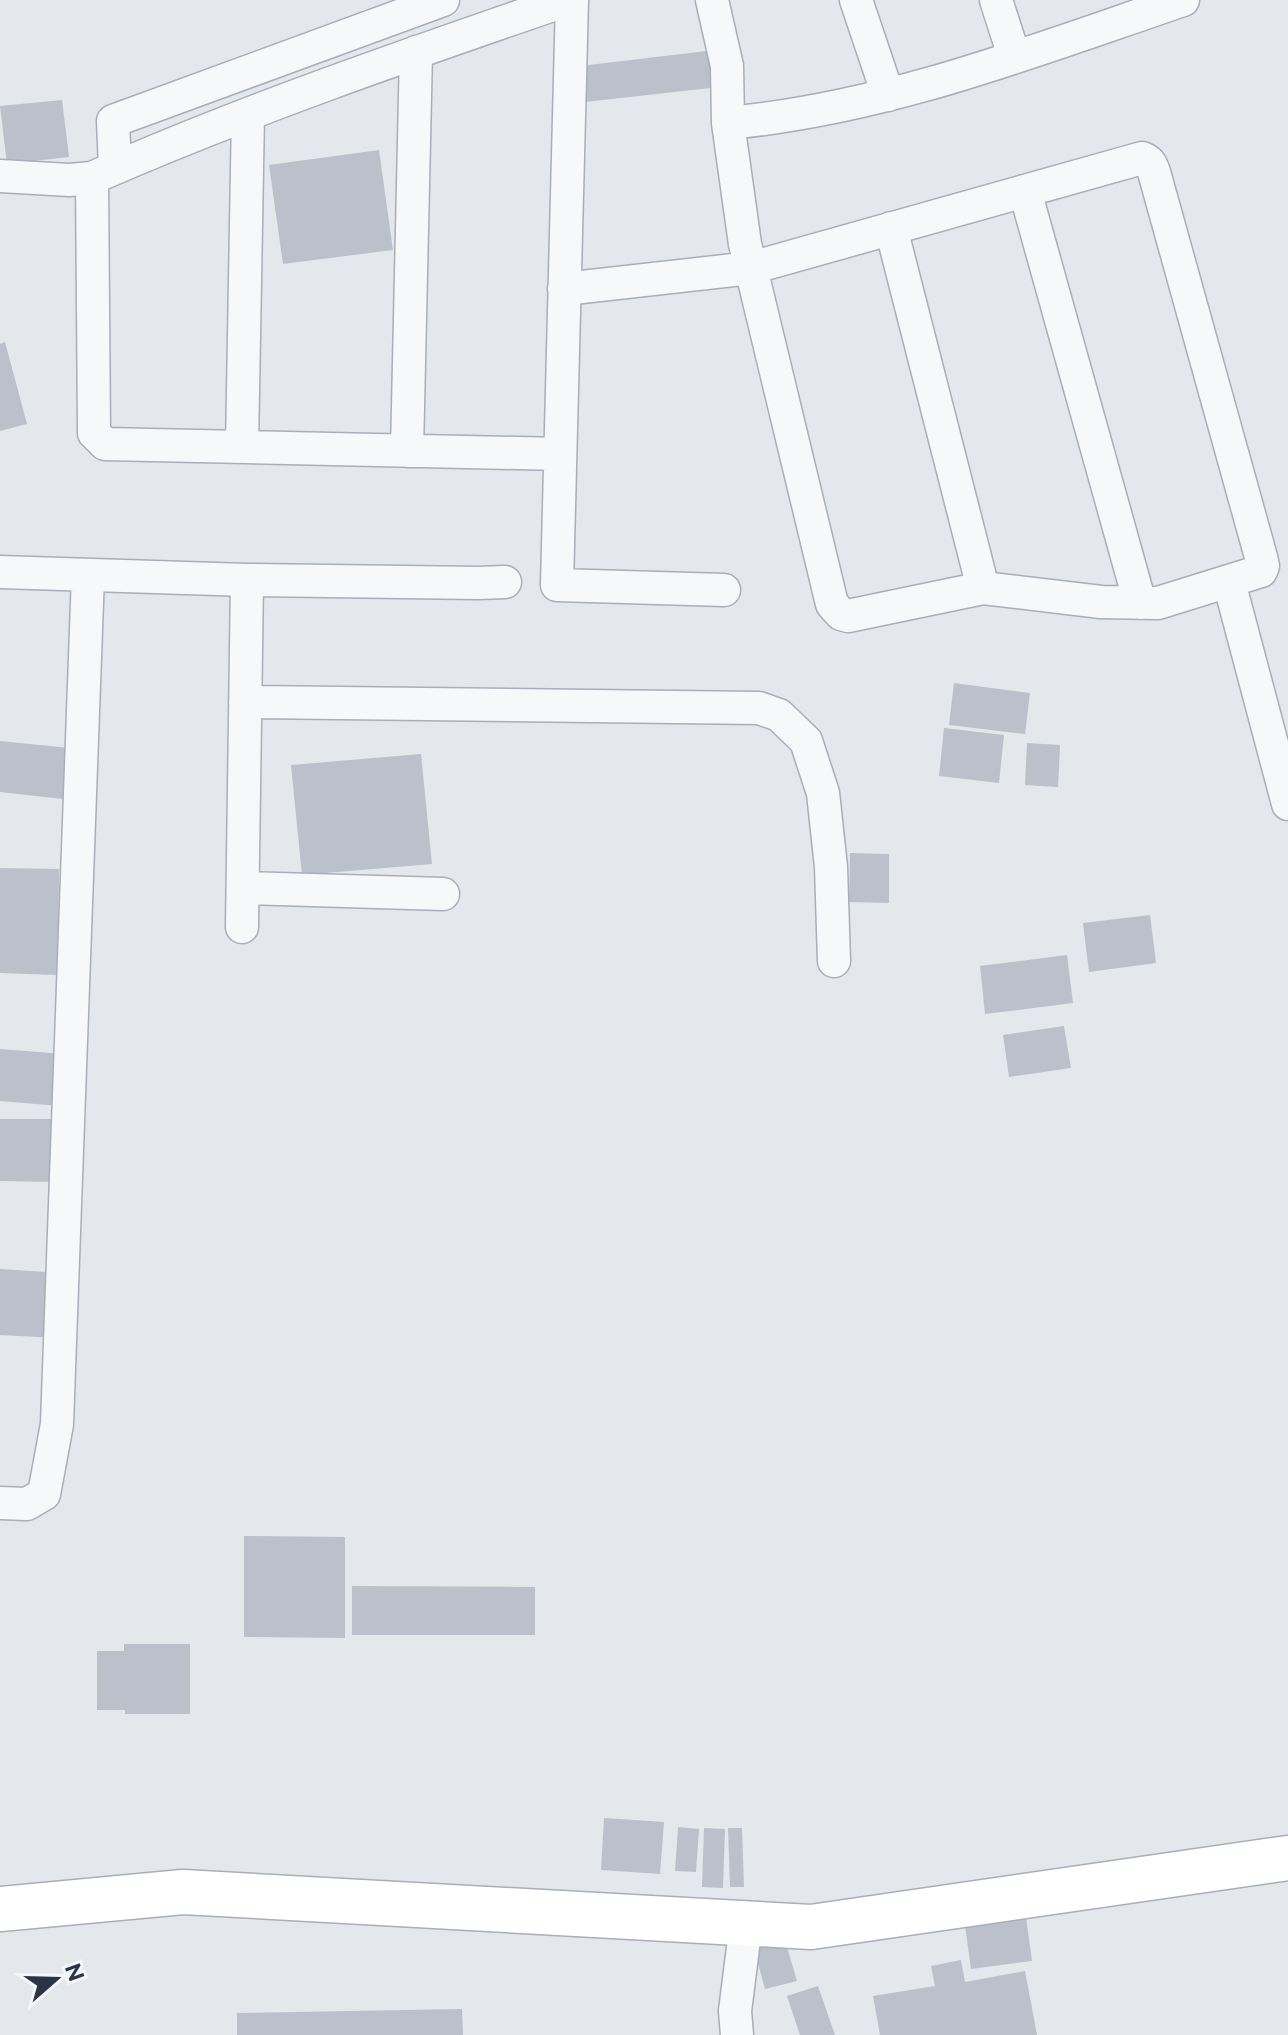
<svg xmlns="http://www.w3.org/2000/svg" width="1288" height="2035" font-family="Raleway,sans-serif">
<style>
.building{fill:#bbc0ca}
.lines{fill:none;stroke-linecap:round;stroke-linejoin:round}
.street-casing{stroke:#a9aeb7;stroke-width:35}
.secondary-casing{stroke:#a9aeb7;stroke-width:47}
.street{stroke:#f7f8fa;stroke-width:32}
.secondary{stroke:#fff;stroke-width:44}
</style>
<rect width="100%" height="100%" fill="#e4e7ec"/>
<path class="building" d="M715 50 719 87 576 103 572 67Z
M62 100 69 157 7 164 0 106Z
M379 150 393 250 283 264 269 165Z
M5 342 27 424 0 431V344Z
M954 683 1030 693 1025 734 949 725Z
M944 728 1004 735 999 783 939 776Z
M0 741 69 748 63 799 0 792Z
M1027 743 1060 745 1058 787 1025 785Z
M421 754 432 864 302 875 291 765Z
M850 853 889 854V903L849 902Z
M0 868 59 869 58 975 0 973Z
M1150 915 1156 963 1089 972 1083 923Z
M1067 955 1073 1003 985 1014 980 966Z
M1064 1026 1071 1068 1009 1077 1003 1035Z
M0 1049 64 1054 60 1106 0 1101Z
M0 1119H55L56 1182 0 1181Z
M0 1269 61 1273 57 1338 0 1335Z
M244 1536 345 1537V1638L244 1637Z
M352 1586 535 1587V1635H352Z
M124 1644H190V1714H125V1710H97V1651H124Z
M604 1818 664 1822 660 1874 601 1870Z
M678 1827 699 1829 696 1872 675 1871Z
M704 1828 725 1829 723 1888 702 1887Z
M728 1828H742L744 1887H730Z
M1026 1917 1032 1961 971 1969 965 1925Z
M785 1940 797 1981 765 1989 754 1949Z
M961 1960 965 1982 1025 1971 1037 2035H880L873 1996 935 1986 931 1966Z
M818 1986 835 2035H800L787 1996Z
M462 2009 463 2035H237V2013Z"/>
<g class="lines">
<g class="street-casing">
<path id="street" d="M572 0 557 585 724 590
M712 0 727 66 728 123C885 109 1036 50 1183 0
M856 0 888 95
M996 0 1014 56
M115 168 113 121 443 0
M0 176 69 180 92 178C247 110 407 55 567 0
M92 178 94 433 105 444 560 454
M1025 191 1140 603
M891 228 983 588
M564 289 751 268 1142 158C1150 161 1151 164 1154 172L1261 557 1263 566 1261 571 1158 603 1101 602 983 588 848 616 841 614 832 604 751 268 745 244 728 123
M242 447 248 114
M407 451 416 52
M0 572 247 580 478 583 505 582
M1229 582 1288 804
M245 702 759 708 779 715 806 741 823 793 831 867 834 961
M243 888 443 894
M242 927 247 580
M0 1503 27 1504 44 1494 57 1424 88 575
M737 2035 735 2011 746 1924"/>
</g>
<g class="secondary-casing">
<path id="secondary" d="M0 1909 183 1892 811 1927 1288 1858"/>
</g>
<use href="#street" class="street"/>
<use href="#secondary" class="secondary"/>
</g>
<g transform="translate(56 1979) rotate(70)" stroke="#f4f6f9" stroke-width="6" paint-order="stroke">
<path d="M0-6L14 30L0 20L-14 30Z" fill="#2b3445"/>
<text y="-12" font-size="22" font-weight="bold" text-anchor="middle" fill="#2b3445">N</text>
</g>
</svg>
